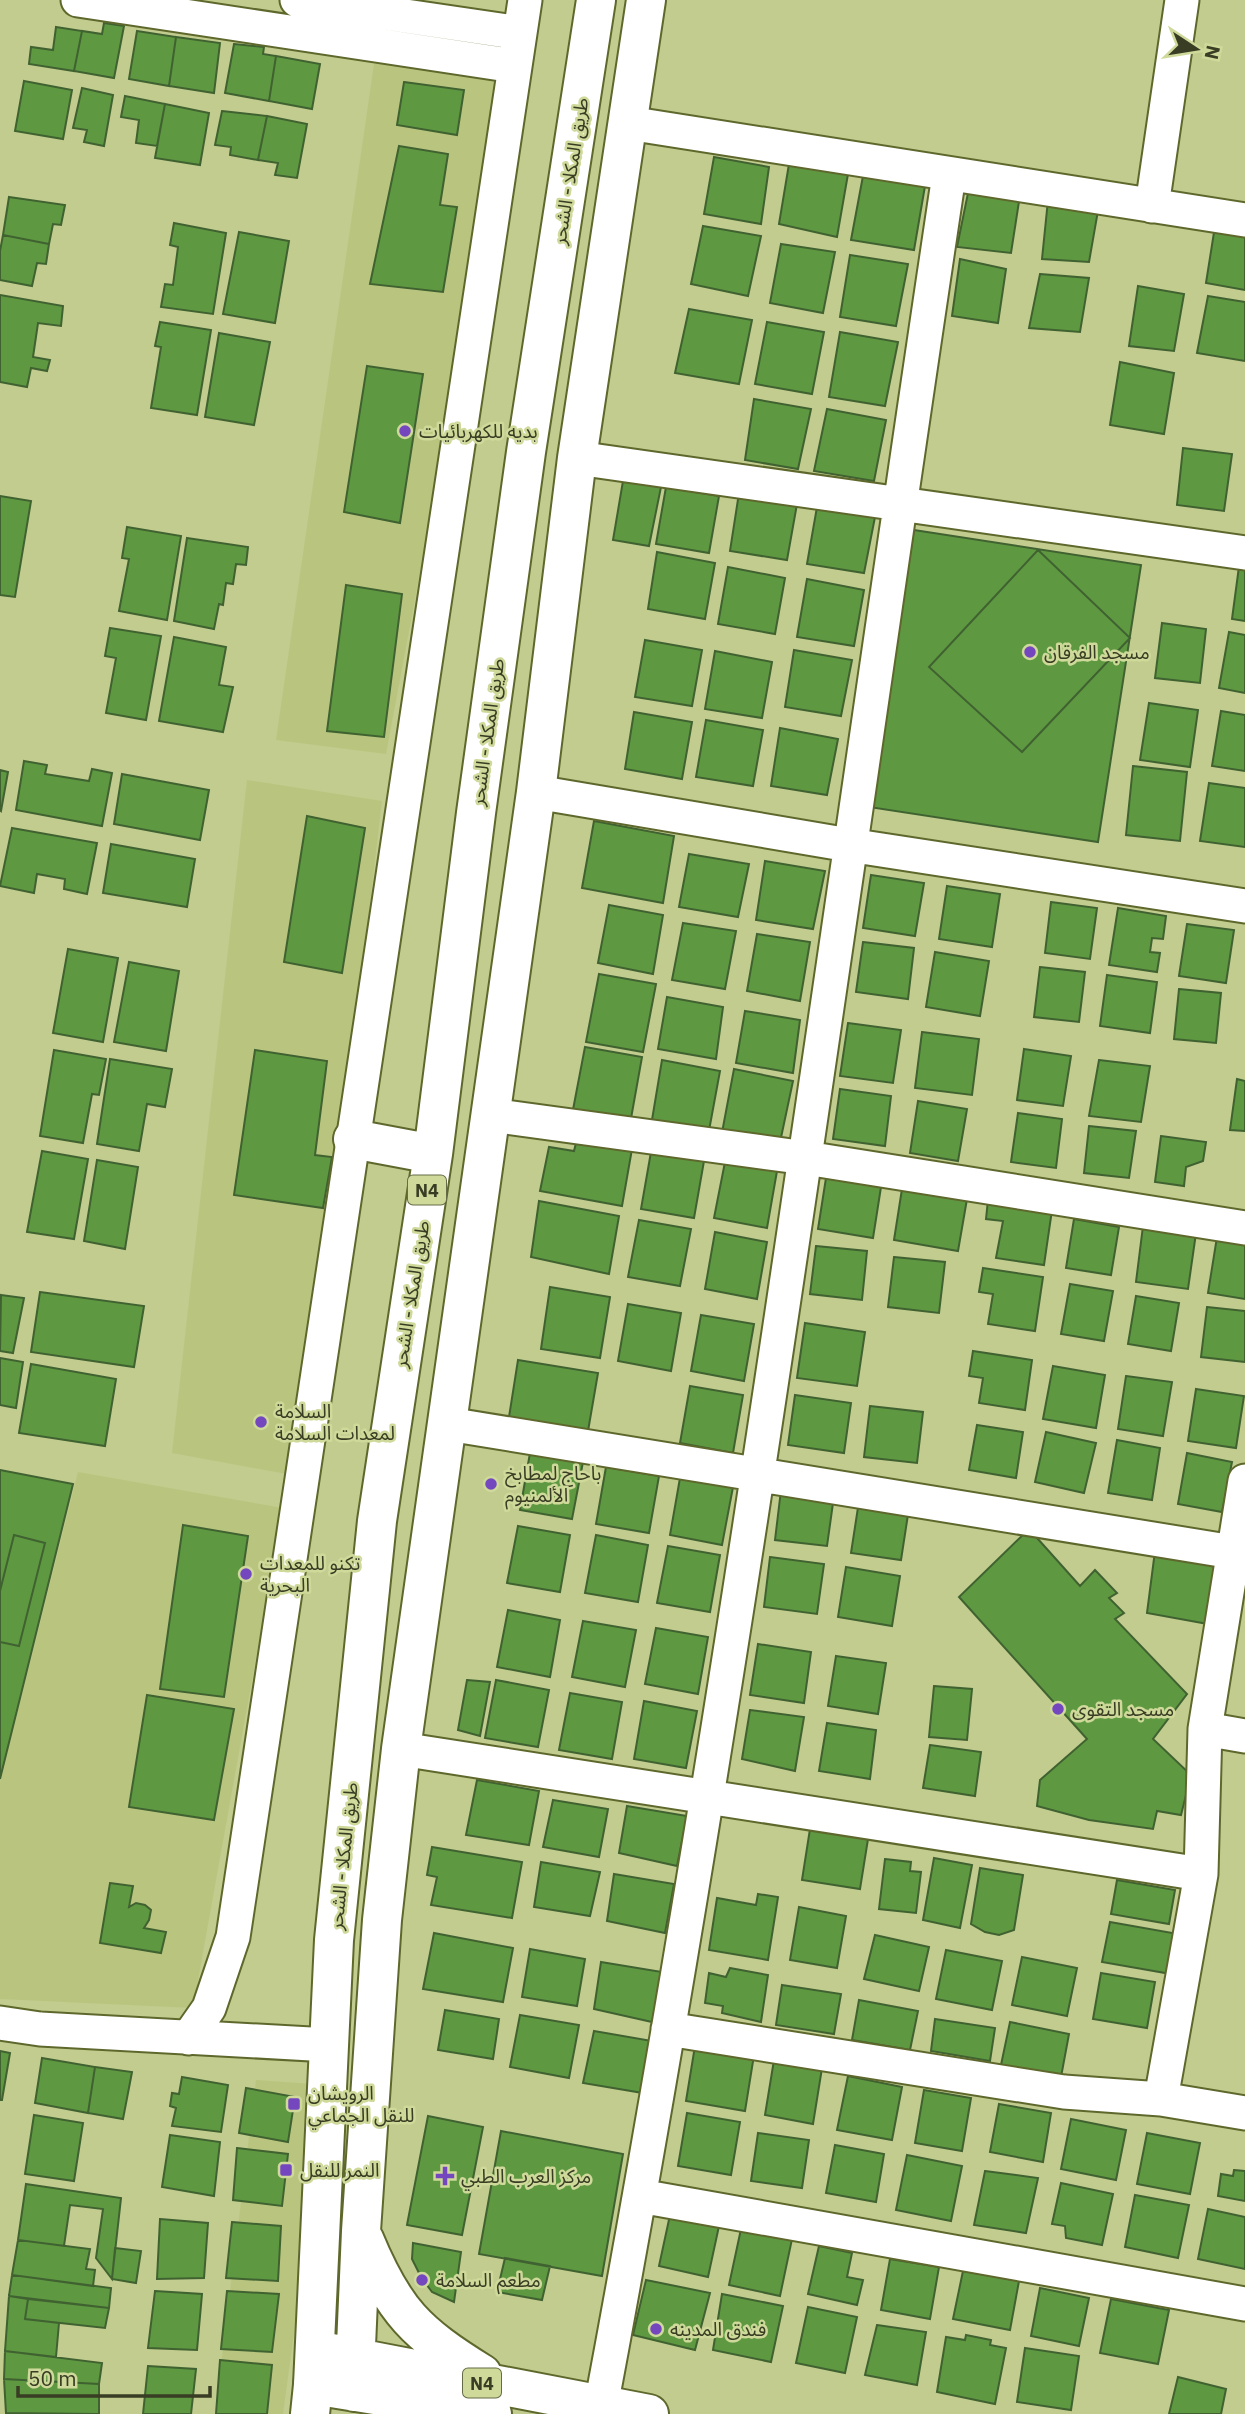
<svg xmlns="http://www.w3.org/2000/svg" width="1245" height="2414" font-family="'IBM Plex Sans','Noto Sans Arabic',sans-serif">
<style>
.built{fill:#b9c57f}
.building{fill:#5e9942;stroke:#406231;stroke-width:2}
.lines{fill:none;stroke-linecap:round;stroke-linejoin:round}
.minor-casing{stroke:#5f682c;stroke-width:37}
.major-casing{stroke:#5f682c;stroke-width:42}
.highway-casing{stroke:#5f682c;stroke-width:42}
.minor{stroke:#fff;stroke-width:33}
.major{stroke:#fff;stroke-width:38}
.highway{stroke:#fff;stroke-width:38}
.poi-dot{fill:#7447bf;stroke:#ced99a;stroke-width:2.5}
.labels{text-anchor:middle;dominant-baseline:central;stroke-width:5;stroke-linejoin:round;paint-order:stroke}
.shield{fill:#ced99a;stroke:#656c47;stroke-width:2}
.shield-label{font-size:18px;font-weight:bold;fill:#383d23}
.street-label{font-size:19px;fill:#383d23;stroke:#ced99a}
.poi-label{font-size:19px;fill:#383d23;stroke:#ced99a;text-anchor:start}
</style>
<rect width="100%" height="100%" fill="#c1cc8e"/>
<path class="built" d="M374 64 515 66 386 754 276 740Z
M247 780 382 801 303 1477 172 1453Z
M78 1472 283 1508 193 2008 0 1999V1783Z
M256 2080 328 2085 283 2414H215Z"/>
<path class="building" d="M104 23 124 26 114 78 74 71 82 31 102 34Z
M56 27 82 31 74 71 29 64 31 47 53 50Z
M137 31 176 37 169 86 129 79Z
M176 37 220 43 214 93 169 86Z
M234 44 264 47 263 54 276 56 269 101 225 93Z
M276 56 320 64 312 109 269 101Z
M24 81 72 90 63 139 15 131Z
M404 82 464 90 457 135 397 125Z
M82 88 113 95 104 146 84 142 87 130 73 128Z
M125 96 165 104 157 146 136 143 139 120 121 117Z
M165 104 209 113 200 165 155 158Z
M222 111 267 116 258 160 230 155 231 147 215 145Z
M267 116 307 124 297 178 275 175 278 163 258 160Z
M399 146 448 154 440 205 457 207 443 292 370 284Z
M714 157 769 167 761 224 704 214Z
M789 164 848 174 837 237 779 224Z
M863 176 925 186 914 250 851 240Z
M969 188 1020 195 1011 253 957 247Z
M9 197 65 205 61 225 53 224 49 244 3 235Z
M1048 200 1099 205 1089 262 1042 259Z
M174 223 226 233 213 314 161 307 165 284 173 285 178 247 170 245Z
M703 226 761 236 748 296 691 284Z
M1215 226 1245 232V290L1206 283Z
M239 232 289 241 275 323 223 314Z
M3 235 49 244 46 264 37 263 32 286 0 280V251Z
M781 244 835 252 823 313 770 303Z
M850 255 908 264 896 326 840 317Z
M960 259 1006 269 998 323 952 316Z
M1040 274 1089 278 1080 332 1029 328Z
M1138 286 1184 294 1174 351 1129 346Z
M0 295 63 306 61 326 38 323 33 357 50 360 47 371 31 368 27 387 0 382Z
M1208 296 1245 302V361L1197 353Z
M689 309 752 320 739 384 675 373Z
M160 322 211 330 197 415 151 408 161 347 155 346Z
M767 322 824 332 812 394 755 384Z
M840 332 898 342 885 406 829 397Z
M219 333 270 342 254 425 205 417Z
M1120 362 1174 373 1164 434 1110 425Z
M367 366 423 374 400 523 344 512Z
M754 399 811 409 798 469 745 460Z
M827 409 886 420 874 481 814 471Z
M1183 448 1232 454 1224 511 1177 505Z
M623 481 661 487 649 546 613 540Z
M666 487 719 496 709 553 656 544Z
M739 493 797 504 787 560 730 551Z
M0 496 31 501 15 597 0 595Z
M817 507 875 517 864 573 807 564Z
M127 527 181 536 167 620 119 611 129 559 122 558Z
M914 530 1141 565 1098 842 869 807Z
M187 538 248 547 246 565 236 564 233 584 226 583 223 605 219 604 214 629 174 621Z
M1038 550 1130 638 1022 752 929 667Z
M657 552 715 563 705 619 648 609Z
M1240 559 1245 560V621L1232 619Z
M728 567 785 578 775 634 718 624Z
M807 579 864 590 854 646 797 637Z
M346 585 402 594 384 737 327 731Z
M1162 623 1206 629 1200 683 1155 678Z
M110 628 161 636 146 720 106 713 116 658 105 656Z
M1229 632 1245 635V693L1219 688Z
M174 637 226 647 219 685 233 687 223 732 159 721Z
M645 640 702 650 692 706 635 697Z
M794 650 852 660 841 716 785 707Z
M715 651 772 662 762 718 705 709Z
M1149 703 1198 710 1190 767 1140 760Z
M1221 711 1245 715V771L1212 766Z
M634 712 692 722 682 779 625 769Z
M706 720 763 730 753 786 696 777Z
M780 728 838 739 827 795 771 786Z
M24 761 47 765 45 774 89 781 92 769 112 773 102 826 16 810Z
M1133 766 1187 772 1180 841 1126 835Z
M0 770 8 772 1 811 0 810Z
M122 774 209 790 200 840 114 824Z
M1209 783 1245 788V847L1200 841Z
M307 816 365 828 342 973 284 962Z
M594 821 674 836 663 903 582 888Z
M12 828 97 843 87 894 64 889 65 879 37 874 34 893 0 886Z
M111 844 195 859 187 907 103 893Z
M689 854 749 864 738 917 679 907Z
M765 861 825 871 813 929 756 920Z
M871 875 924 883 915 936 863 928Z
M947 886 1000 894 992 947 939 939Z
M1051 902 1097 908 1090 959 1045 953Z
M609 905 663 915 653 974 598 963Z
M1118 908 1166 916 1163 939 1152 938 1150 952 1160 953 1157 972 1109 965Z
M683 923 736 931 725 989 672 980Z
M1187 924 1234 930 1226 983 1179 976Z
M757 934 810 942 800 1001 747 991Z
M863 942 914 948 908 999 856 992Z
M68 949 118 958 103 1042 53 1033Z
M935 952 989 961 980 1016 926 1007Z
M129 962 179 971 166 1051 114 1042Z
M1040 967 1085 972 1079 1022 1034 1017Z
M599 974 656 984 643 1052 586 1042Z
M1107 975 1157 982 1150 1033 1100 1026Z
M1179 989 1221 993 1216 1043 1174 1039Z
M667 997 723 1007 716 1059 658 1049Z
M745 1011 800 1020 793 1073 736 1063Z
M848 1023 901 1030 893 1083 840 1076Z
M922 1032 979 1039 972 1095 915 1088Z
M585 1047 642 1057 630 1124 572 1115Z
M1024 1049 1071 1056 1063 1106 1017 1100Z
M54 1050 106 1059 99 1095 92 1094 83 1143 40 1136Z
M255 1050 327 1061 315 1155 332 1157 323 1208 234 1195Z
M110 1059 172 1069 165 1107 147 1104 139 1151 97 1144Z
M662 1060 720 1071 708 1136 651 1126Z
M1099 1060 1150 1066 1141 1122 1089 1116Z
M734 1069 793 1081 779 1147 721 1138Z
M1237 1079 1245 1081V1131L1230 1130Z
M840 1089 891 1096 885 1146 833 1139Z
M918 1101 967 1109 958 1161 910 1153Z
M1018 1113 1062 1119 1056 1168 1011 1162Z
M1089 1126 1136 1131 1129 1178 1084 1173Z
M1161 1136 1206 1142 1203 1161 1186 1167 1184 1186 1155 1182Z
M577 1139 632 1149 622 1206 540 1191 549 1147 574 1151Z
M42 1151 88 1159 74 1239 27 1232Z
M651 1152 704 1161 694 1218 641 1209Z
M97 1160 138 1167 125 1249 84 1241Z
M725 1162 777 1171 767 1228 714 1218Z
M826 1178 881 1187 873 1238 818 1229Z
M902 1189 967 1199 958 1251 894 1240Z
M988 1200 1052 1210 1044 1265 996 1258 1003 1221 986 1219Z
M539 1201 619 1216 609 1274 531 1257Z
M1074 1219 1119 1227 1111 1275 1066 1268Z
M639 1220 691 1229 680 1286 628 1277Z
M1143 1226 1196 1233 1188 1289 1136 1282Z
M715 1232 767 1242 757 1299 705 1289Z
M1217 1237 1245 1242V1299L1208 1293Z
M816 1246 867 1251 862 1300 810 1294Z
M894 1257 945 1262 939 1313 888 1307Z
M983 1268 1043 1277 1035 1331 988 1324 993 1294 979 1292Z
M1070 1284 1113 1291 1104 1341 1061 1334Z
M550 1287 610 1297 600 1358 541 1349Z
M40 1292 144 1306 134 1367 31 1352Z
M1 1295 24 1298 13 1353 0 1351Z
M1136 1296 1179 1303 1171 1351 1128 1344Z
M628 1304 681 1313 671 1371 618 1361Z
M1207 1307 1245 1311V1362L1201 1357Z
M701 1315 754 1324 744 1381 691 1371Z
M805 1323 865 1332 857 1386 797 1378Z
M973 1351 1032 1360 1025 1410 979 1403 983 1378 969 1376Z
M0 1358 23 1362 16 1408 0 1405Z
M518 1360 598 1373 588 1431 509 1417Z
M31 1364 116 1379 105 1446 19 1433Z
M1053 1366 1105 1375 1096 1428 1043 1419Z
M1126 1376 1172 1382 1163 1436 1118 1429Z
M690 1386 743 1395 733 1453 680 1443Z
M1196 1389 1244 1396 1236 1448 1188 1441Z
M795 1395 851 1403 844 1453 788 1445Z
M870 1406 923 1412 917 1463 864 1457Z
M977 1425 1023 1432 1016 1478 969 1470Z
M1046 1432 1096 1443 1084 1493 1035 1482Z
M1117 1440 1160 1448 1152 1500 1108 1493Z
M530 1453 583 1462 572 1519 520 1510Z
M1187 1453 1232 1462 1222 1512 1178 1504Z
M606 1467 659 1476 649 1533 596 1524Z
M0 1470 73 1484 0 1779Z
M680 1478 733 1487 722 1545 670 1535Z
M781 1490 834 1496 827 1546 775 1540Z
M859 1501 909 1508 901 1560 851 1553Z
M183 1525 248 1536 224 1697 160 1689Z
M518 1526 570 1535 560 1592 507 1583Z
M1029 1529 1080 1586 1095 1570 1117 1593 1109 1598 1124 1613 1115 1619 1187 1694 1153 1739 1191 1775 1181 1815 1157 1811 1153 1829 1089 1820 1037 1806 1040 1780 1087 1739 959 1597Z
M14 1535 45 1543 19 1646 0 1642V1591Z
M596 1535 648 1545 638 1602 585 1593Z
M668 1546 720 1555 710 1612 657 1603Z
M1155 1551 1218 1561 1208 1624 1147 1613Z
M770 1557 824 1564 817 1614 764 1607Z
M846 1567 900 1576 892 1626 838 1617Z
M508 1610 560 1620 550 1677 497 1667Z
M583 1621 636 1630 625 1687 572 1677Z
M656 1628 708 1637 698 1694 645 1684Z
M758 1644 811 1652 804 1703 750 1695Z
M836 1656 886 1663 878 1714 828 1706Z
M467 1680 490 1682 480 1736 458 1730Z
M496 1680 549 1690 538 1747 485 1738Z
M934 1686 972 1689 967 1740 929 1737Z
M570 1693 622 1702 612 1759 559 1750Z
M147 1695 234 1709 214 1820 129 1807Z
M644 1701 697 1711 686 1768 634 1759Z
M750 1710 804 1717 795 1771 742 1759Z
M827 1723 876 1730 870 1779 819 1771Z
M930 1745 981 1752 975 1796 923 1788Z
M477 1780 539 1791 529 1845 466 1835Z
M553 1800 608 1809 599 1857 543 1847Z
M627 1806 687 1816 677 1866 619 1853Z
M810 1829 868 1839 860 1889 802 1880Z
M432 1847 522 1862 512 1918 431 1905 437 1877 427 1875Z
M934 1858 972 1865 960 1928 923 1920Z
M885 1859 911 1862 910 1871 921 1872 916 1913 879 1909Z
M541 1862 600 1872 590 1916 534 1907Z
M980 1868 1023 1875 1014 1930 999 1935 985 1932 971 1924Z
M614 1874 674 1884 665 1933 607 1921Z
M1117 1880 1175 1890 1169 1924 1111 1914Z
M110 1883 133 1886 129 1907 136 1903 145 1905 151 1910 149 1920 144 1928 166 1932 161 1953 100 1943Z
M758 1894 778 1897 768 1960 709 1950 717 1898 756 1905Z
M799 1907 846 1916 837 1968 790 1960Z
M1110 1922 1178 1934 1171 1974 1102 1962Z
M434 1933 513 1948 503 2002 423 1989Z
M875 1935 929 1947 919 1991 864 1979Z
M530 1949 585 1959 577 2006 522 1997Z
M946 1950 1002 1961 992 2010 936 1999Z
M1022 1957 1077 1968 1067 2016 1012 2005Z
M601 1962 662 1972 652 2022 594 2009Z
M730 1968 768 1975 761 2022 722 2013 723 2006 705 2003 709 1973 726 1977Z
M1101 1973 1155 1982 1147 2028 1093 2019Z
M782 1985 841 1994 834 2034 776 2025Z
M859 2000 918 2011 910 2050 852 2040Z
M445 2010 499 2019 493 2059 438 2050Z
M520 2015 579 2025 569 2078 510 2067Z
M935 2019 995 2028 990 2061 931 2051Z
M1010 2022 1069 2034 1061 2077 1001 2065Z
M594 2031 652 2041 643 2093 583 2083Z
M695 2046 754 2055 745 2111 686 2101Z
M0 2051 10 2053 2 2100H0Z
M42 2058 95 2067 88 2113 35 2103Z
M774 2060 822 2068 813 2124 765 2115Z
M95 2067 132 2072 123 2119 88 2113Z
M848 2076 902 2087 892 2140 837 2130Z
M182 2077 228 2085 221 2132 172 2126 176 2108 170 2106 172 2093 179 2094Z
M246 2088 295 2097 288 2142 239 2133Z
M924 2090 971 2098 962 2151 915 2143Z
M999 2104 1051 2113 1043 2162 990 2152Z
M687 2113 740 2122 731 2175 678 2166Z
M34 2115 83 2123 74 2181 25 2174Z
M428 2116 483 2127 462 2235 407 2225Z
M1071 2119 1126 2130 1116 2180 1061 2169Z
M501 2131 623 2154 602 2276 479 2254Z
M758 2133 809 2140 802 2188 751 2181Z
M1147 2133 1200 2143 1190 2194 1137 2184Z
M170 2135 220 2142 214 2196 162 2187Z
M835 2145 884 2154 876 2202 826 2193Z
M237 2148 288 2154 282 2206 233 2200Z
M907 2155 962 2166 951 2221 896 2210Z
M1234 2170 1245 2171V2201L1218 2196 1221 2174 1233 2176Z
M985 2171 1038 2178 1026 2233 974 2225Z
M1061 2183 1113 2194 1102 2245 1066 2238 1065 2226 1052 2224Z
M26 2184 121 2198 112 2279 96 2258 103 2209 70 2205 64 2246 18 2240Z
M1135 2195 1189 2205 1178 2258 1125 2247Z
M1208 2209 1245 2217V2269L1198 2259Z
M670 2215 719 2226 708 2277 659 2266Z
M160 2219 208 2223 204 2278 157 2279Z
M232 2222 281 2226 278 2281 226 2278Z
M741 2229 792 2239 780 2296 729 2285Z
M18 2240 90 2249 86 2269 95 2270 93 2286 12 2275Z
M413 2243 461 2252 454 2302 432 2292 421 2277 412 2259Z
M819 2246 852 2253 847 2277 863 2280 857 2305 808 2294Z
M115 2248 141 2251 136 2283 112 2279Z
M505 2258 550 2266 542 2300 497 2292Z
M890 2259 939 2267 930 2319 881 2310Z
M963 2271 1019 2281 1010 2330 953 2319Z
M12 2275 111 2288 109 2308 9 2296Z
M646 2280 710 2293 695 2350 633 2335Z
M1040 2288 1089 2298 1079 2346 1031 2336Z
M155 2291 202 2294 197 2350 148 2348Z
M227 2291 279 2294 272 2352 221 2349Z
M722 2294 783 2306 771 2362 713 2350Z
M9 2296 28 2299 25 2319 59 2323 56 2357 5 2351Z
M28 2299 109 2308 105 2328 25 2319Z
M1111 2299 1169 2310 1158 2364 1100 2353Z
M808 2307 857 2317 845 2373 796 2363Z
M877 2325 926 2332 917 2385 865 2375Z
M966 2335 991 2340 990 2345 1006 2348 995 2404 937 2392 946 2337 965 2340Z
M1025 2348 1079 2356 1071 2410 1017 2402Z
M5 2351 102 2363 99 2384 4 2379Z
M220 2360 272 2365 267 2414H216Z
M148 2366 196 2369 191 2414H143Z
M1178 2377 1226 2389 1221 2414H1169Z
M4 2379 99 2384V2414L6 2413Z"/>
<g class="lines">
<g class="minor-casing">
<path id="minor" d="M78 0 515 66
M297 0 520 33
M628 123 1245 220
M1152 206 1182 0
M577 458 1245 553
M536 792 849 845 1245 906
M491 1115 806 1158 1245 1228
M448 1424 1245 1554
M1205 1729 1245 1736
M401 1749 1201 1874
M0 2023 40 2029 329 2045
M668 2029 1064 2092 1161 2099 1245 2113
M188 2038 209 2008 233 1937 525 0
M1161 2099 1201 1874 1205 1729 1245 1481
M640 2196 1245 2304
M601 2406C740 1666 837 919 949 175"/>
</g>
<g class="major-casing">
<path id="major" d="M310 2414 313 2385"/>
</g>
<g class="highway-casing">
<path id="highway" d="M353 1139 433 1154
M364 2239C394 2312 416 2333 482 2374
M331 2353 649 2414
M354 2392 361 2231 382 1920 401 1749 536 792 577 458 646 0
M492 2414 313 2385 334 1940 377 1521 433 1154 476 813 526 452 596 0"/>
</g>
<use href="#minor" class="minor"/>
<use href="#major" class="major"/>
<use href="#highway" class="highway"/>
</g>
<g class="poi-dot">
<circle cx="405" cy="431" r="7"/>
<circle cx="1030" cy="652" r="7"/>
<circle cx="261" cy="1422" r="7"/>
<circle cx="491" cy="1484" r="7"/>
<circle cx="246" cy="1574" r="7"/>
<circle cx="1058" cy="1709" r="7"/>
<rect x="287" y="2097" width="14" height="14" rx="3.5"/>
<rect x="279" y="2163" width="14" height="14" rx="3.5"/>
<path d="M441.5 2165.5h7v7h7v7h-7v7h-7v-7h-7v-7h7z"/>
<circle cx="422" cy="2280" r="7"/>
<circle cx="656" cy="2329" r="7"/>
</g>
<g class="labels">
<g class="shield">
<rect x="408" y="1175.5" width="38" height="29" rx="5"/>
<rect x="463" y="2368.5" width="38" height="29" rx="5"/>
</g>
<g class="shield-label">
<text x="427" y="1190">N4</text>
<text x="482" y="2383">N4</text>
</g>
<g class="street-label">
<text transform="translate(570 171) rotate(-81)">طريق المكلا - الشحر</text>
<text transform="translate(487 732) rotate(-82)">طريق المكلا - الشحر</text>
<text transform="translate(411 1294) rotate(-81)">طريق المكلا - الشحر</text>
<text transform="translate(343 1856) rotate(-84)">طريق المكلا - الشحر</text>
</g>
<g class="poi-label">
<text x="419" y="431">بديه للكهربائيات</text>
<text x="1044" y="652">مسجد الفرقان</text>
<text x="275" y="1411">السلامة<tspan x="275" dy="22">لمعدات السلامة</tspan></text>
<text x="505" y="1473">باحاج لمطابخ<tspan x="505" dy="22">الألمنيوم</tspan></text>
<text x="260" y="1563">تكنو للمعدات<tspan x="260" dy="22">البحرية</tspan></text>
<text x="1072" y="1709">مسجد التقوى</text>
<text x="308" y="2093">الرويشان<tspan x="308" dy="22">للنقل الجماعي</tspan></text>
<text x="300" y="2170">النمر للنقل</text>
<text x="461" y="2176">مركز العرب الطبي</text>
<text x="436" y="2280">مطعم السلامة</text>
<text x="670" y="2329">فندق المدينه</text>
</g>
</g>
<g transform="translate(1196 49) rotate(102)" stroke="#ced99a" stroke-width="5" paint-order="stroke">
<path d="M0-5L12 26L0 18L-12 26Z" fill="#383d23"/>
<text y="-10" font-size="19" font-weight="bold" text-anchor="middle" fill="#383d23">N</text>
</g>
<path d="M18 2386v10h192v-10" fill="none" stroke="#383d23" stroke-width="3.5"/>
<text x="28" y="2386" font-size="21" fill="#383d23" stroke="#ced99a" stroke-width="5" paint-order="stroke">50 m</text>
</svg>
